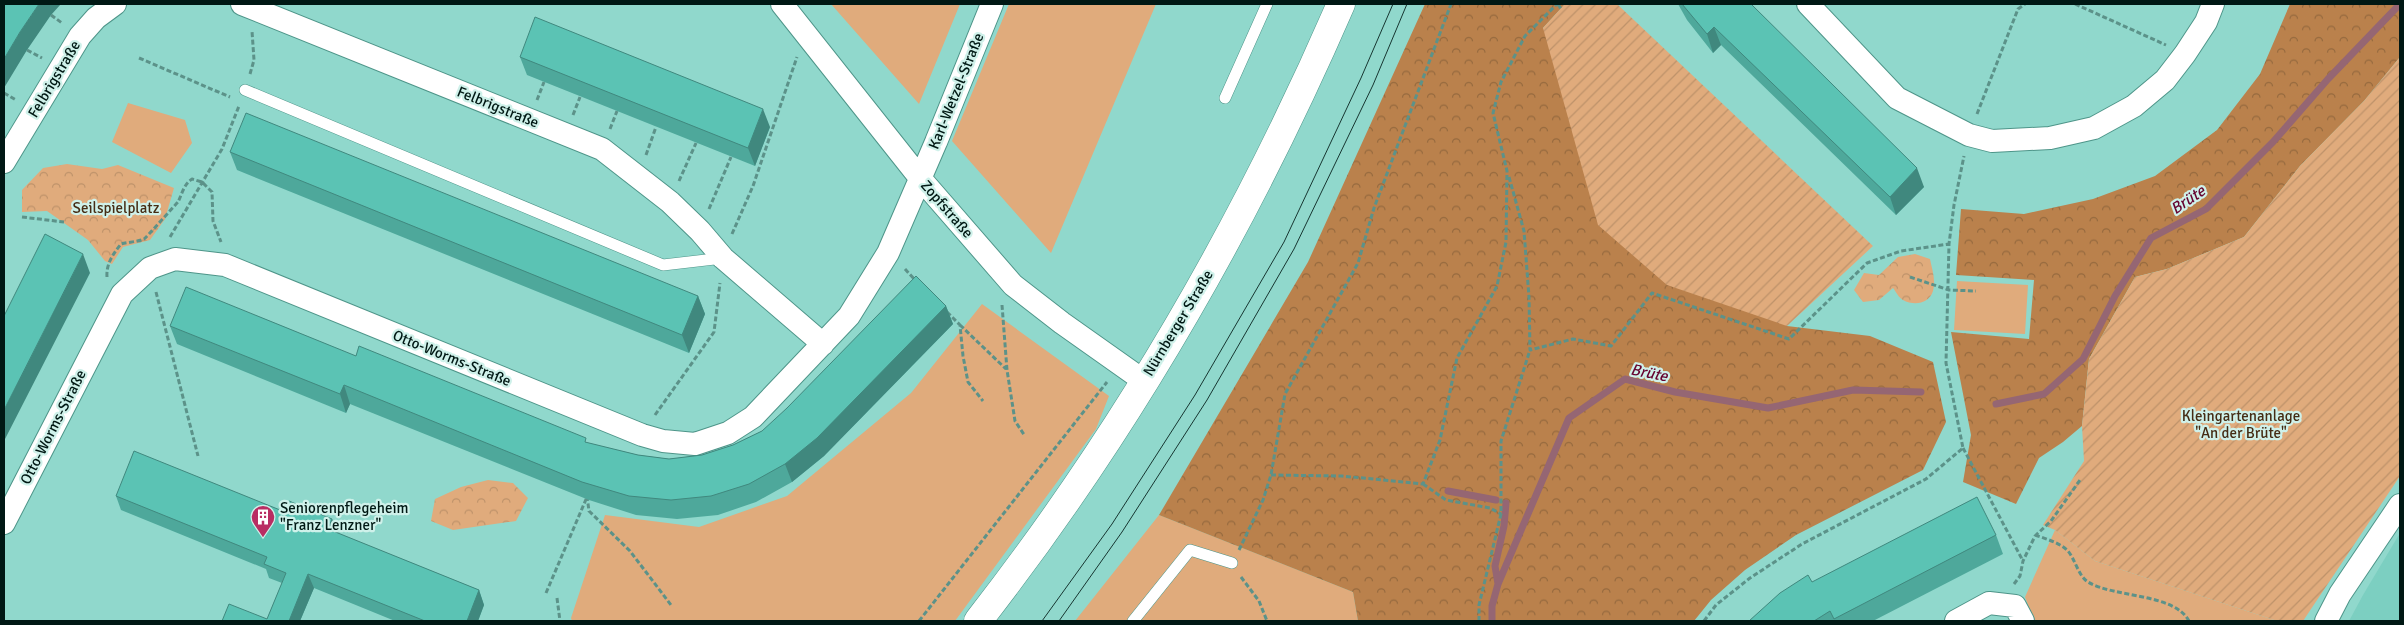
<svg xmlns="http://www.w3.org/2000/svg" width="2404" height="625" font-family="Signika,sans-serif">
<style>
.built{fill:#7ccfc1}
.grass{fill:#e0ab7c}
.forest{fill:url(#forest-crowns)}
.park{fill:url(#park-crowns)}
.garden{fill:url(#garden-furrows)}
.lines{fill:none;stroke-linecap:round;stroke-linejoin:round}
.stream{stroke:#956673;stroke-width:7}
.service-casing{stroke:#4e9589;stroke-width:12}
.minor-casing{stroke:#4e9589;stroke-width:24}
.tertiary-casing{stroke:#4e9589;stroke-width:29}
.path{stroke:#5c9289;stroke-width:3;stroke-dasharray:5 2.5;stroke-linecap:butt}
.service{stroke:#fff;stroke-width:11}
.minor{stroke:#fff;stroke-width:22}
.tertiary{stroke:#fff;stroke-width:28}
.tram{stroke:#173631;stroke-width:1}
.wall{fill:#4ea89b}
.shaded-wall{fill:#40887e}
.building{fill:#5bc3b4;stroke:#40887e}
.labels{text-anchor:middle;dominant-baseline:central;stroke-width:4.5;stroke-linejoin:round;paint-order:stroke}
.street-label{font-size:15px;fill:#001814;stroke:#cff1ea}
.park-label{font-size:15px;fill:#452c14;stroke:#cff1ea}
.poi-label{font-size:15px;fill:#001814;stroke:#cff1ea;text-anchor:start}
.water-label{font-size:16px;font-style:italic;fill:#65032f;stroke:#cff1ea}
</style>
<defs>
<pattern id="forest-crowns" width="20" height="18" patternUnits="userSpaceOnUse" patternTransform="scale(1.25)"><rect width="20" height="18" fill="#ba814c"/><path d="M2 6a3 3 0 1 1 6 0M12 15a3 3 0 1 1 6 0" fill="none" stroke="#95693e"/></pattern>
<pattern id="park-crowns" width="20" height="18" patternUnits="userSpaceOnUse" patternTransform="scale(1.25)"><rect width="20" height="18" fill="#e0ab7c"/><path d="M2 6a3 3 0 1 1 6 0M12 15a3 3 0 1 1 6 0" fill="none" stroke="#be926a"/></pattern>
<pattern id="garden-furrows" width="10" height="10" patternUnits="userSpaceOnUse" patternTransform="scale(1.25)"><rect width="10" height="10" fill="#e0ab7c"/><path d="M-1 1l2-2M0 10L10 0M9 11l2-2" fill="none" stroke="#be926a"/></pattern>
</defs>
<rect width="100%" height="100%" fill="#90d8cc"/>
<path class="built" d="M2400 533V621H2349L2363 595Z"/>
<path class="grass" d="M831 4H960L919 104Z
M1009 4H1156L1051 253 952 141Z
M128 103 185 120 192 143 171 173 112 142Z
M1957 281 2028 285 2025 334 1954 330Z
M982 304 1109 396 1096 429 955 621H572L571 618 605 515 699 527 787 496 911 393Z
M1159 515 1353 592 1358 621H1075Z
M2055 530 2095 561 2277 621H2034L2025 597Z"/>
<path class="forest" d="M1425 4H1565L1543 28 1787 326 1870 336 1933 362 1946 422 1923 470 1796 535 1745 570 1711 600 1694 621H1358L1353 592 1159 515 1308 262Z
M2290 4H2400V57L2364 101 2300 166 2244 237 2167 269 2135 277 2089 359 2082 426 2063 442 2039 458 2016 504 1963 482 1971 435 1951 332 2029 339 2034 280 1956 275 1961 209 2024 214 2093 199 2155 176 2217 130 2260 74Z"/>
<path class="park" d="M67 164 102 169 118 165 174 188 165 219 150 240 123 247 112 264 105 261 88 240 47 211 22 212V190L43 168Z
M1915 254 1930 259C1932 269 1936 280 1933 291 1929 304 1914 306 1903 300 1899 298 1896 292 1893 288L1879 300 1863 302 1854 290 1864 273 1879 275 1898 257Z
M488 480 513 483 528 498 516 521 453 530 431 521 435 499 461 487Z"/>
<path class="garden" d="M1565 4H1617L1873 246 1787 326 1667 285 1598 225 1543 28Z
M2400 57V476L2303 621H2277L2095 561 2055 530 2043 525 2084 461 2082 426 2089 359 2135 277 2167 269 2244 237 2300 166 2364 101Z"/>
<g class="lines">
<path class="stream" d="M1996 404 2044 394 2083 359 2115 296 2151 238 2206 209 2273 142 2328 79 2400 4
M1448 491 1496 500
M1498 584 1495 566 1504 526 1506 503
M1492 621V606L1498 584 1569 418 1625 379 1675 392 1768 408 1853 390 1921 392"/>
<g class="service-casing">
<path id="service" d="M245 90 663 265 723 258
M1225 98 1267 4
M1133 621 1190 550 1232 563"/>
</g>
<g class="minor-casing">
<path id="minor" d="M242 4 602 149 670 202 700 231 723 258 823 344
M782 4 920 178 1013 285 1062 323 1144 381
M1808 4 1897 98 1969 135 1992 141 2050 138 2094 128 2134 106 2165 80 2185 54 2206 22 2213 4
M4 162 80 36 96 18 115 4
M4 523 122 294 150 268 175 259 225 265 642 435 663 441 695 444 728 433 753 417 849 316 888 253 936 142 992 4
M1956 621 1989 603 2015 606 2023 621
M2326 621 2340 594 2400 505"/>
</g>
<g class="tertiary-casing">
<path id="tertiary" d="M978 621C1125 433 1246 223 1341 4"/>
</g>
<path class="path" d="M1558 4 1561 9
M2075 4 2166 45
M51 15 62 23
M27 50 42 58
M139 58 230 97
M250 74 254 60 252 31
M4 93 16 100
M537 100 544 82
M1977 114 2018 9 2025 4
M573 115 580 97
M610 129 617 111
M646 155 656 127
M1509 177 1524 231 1529 297 1530 350 1573 339 1611 346 1652 293 1789 339 1867 263 1901 251 1949 244
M679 181 696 143
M709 209 731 157
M22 217 64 222
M732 234 753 186 797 57
M170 237 222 149 239 106
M905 269 916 281
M107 277C106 264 113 254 121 244 128 242 137 242 144 239 146 238 175 205 178 202 182 194 184 184 192 179L202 182 212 192 213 221 221 242
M1910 277 1949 290 1976 291
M156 292 198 456
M1002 305 1007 370 1015 421 1025 436
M947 312 960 325 963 356 968 382 983 401
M960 325 1006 369
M655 415 714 332 720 283
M1963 448 2023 561
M1271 475 1342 476 1423 484 1440 440 1457 358 1497 286 1506 242 1507 171 1493 113 1501 82 1525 36 1557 4
M1423 484 1446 500 1490 508 1501 514
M587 496 589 511 630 551 671 605
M2035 535C2046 539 2058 542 2067 550 2075 558 2078 576 2088 582 2115 598 2174 593 2189 621
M1239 550 1263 500 1271 475 1285 394 1358 263 1374 208 1451 4
M1241 577 1259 601 1267 621
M2014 584 2020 576 2023 561 2035 536 2051 521 2080 480
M546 593 587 497
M557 598 560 621
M919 621 1107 382
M1479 621V605L1501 514V441L1530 350
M1704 621 1716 605 1750 578 1802 544 1926 479 1963 448 1946 363 1949 244 1954 205 1964 156"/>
<use href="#service" class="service"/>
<use href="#minor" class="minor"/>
<use href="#tertiary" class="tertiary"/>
<path class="tram" d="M1042 621 1112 524 1195 395 1284 242 1361 78 1393 4
M1059 621 1122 532 1207 400 1294 249 1373 85 1407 4"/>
</g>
<path class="wall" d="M1678 4H1751L1924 187 1896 215 1721 45 1713 53 1687 20Z
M520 57 770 127 755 166 527 75Z
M230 152 698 296 705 314 689 353 237 170Z
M946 306 953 324 824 456 792 482 756 502 718 515 677 519 636 515 589 500 350 404 346 413 177 344 170 326 356 356 588 443 638 455 669 459 702 455 733 445 762 431Z
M116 496 285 512 332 519 337 533 479 590 484 605 478 621H395L314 588 300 621H222L267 619 282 583 269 578 266 569 121 510Z
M1996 535 2003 554 1873 621H1749L1812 582Z"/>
<path class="shaded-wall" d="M39 4H61L51 15 27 50 4 88V59L20 32Z
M1714 27 1721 45 1713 53 1707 34Z
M763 109 770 127 755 166 748 148Z
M1917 168 1924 187 1896 215 1890 197Z
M83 254 90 273 4 441V410Z
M698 296 705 314 689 353 682 335Z
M946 306 953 324 824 456 792 482 785 464Z
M344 385 350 404 346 413 340 394Z
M332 519 337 533 328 529Z
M308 574 314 588 300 621H289Z
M479 590 484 605 478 621H467Z"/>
<path class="building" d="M4 4H39L20 32 4 59Z
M1682 4H1751L1917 168 1890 197 1714 27 1707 34Z
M535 17 763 109 748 148 520 57Z
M246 113 698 296 682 335 230 152Z
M45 234 83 254 4 410V316Z
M916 276 946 306 817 438 785 464 749 484 711 496 671 500 629 496 582 482 344 385 340 394 170 326 186 287 356 356 359 346 586 438 585 442 638 455 669 459 702 455 733 445 762 431 787 408Z
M134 451 285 512 289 501 332 519 328 529 479 590 467 621H425L308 574 289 621H222L229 604 267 619 286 573 264 564 267 557 116 496Z
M1977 497 1996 535 1834 619 1830 611 1814 621H1749L1780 593 1808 575 1812 582Z"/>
<defs>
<g id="building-pin" transform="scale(1.25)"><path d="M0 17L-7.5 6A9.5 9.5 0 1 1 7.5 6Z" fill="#b92d63" stroke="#cff1ea"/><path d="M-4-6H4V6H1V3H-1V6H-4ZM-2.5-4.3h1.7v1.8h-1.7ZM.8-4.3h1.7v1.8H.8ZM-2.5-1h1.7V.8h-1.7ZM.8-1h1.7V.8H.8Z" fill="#fff"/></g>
</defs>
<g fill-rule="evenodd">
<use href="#building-pin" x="263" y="517"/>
</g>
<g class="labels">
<g class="street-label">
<text transform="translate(54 79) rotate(-59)">Felbrigstraße</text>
<text transform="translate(956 91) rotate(-68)">Karl-Wetzel-Straße</text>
<text transform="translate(498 107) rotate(22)">Felbrigstraße</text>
<text transform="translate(947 209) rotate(49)">Zopfstraße</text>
<text transform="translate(1178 323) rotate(-59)">Nürnberger Straße</text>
<text transform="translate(452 358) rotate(22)">Otto-Worms-Straße</text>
<text transform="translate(53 427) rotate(-63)">Otto-Worms-Straße</text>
</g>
<g class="park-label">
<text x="116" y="208">Seilspielplatz</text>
<text x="2241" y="416">Kleingartenanlage<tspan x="2241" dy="17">"An der Brüte"</tspan></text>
</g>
<g class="poi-label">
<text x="280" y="508">Seniorenpflegeheim<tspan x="280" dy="17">"Franz Lenzner"</tspan></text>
</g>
<g class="water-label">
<text transform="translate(2188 200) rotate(-34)">Brüte</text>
<text transform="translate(1649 373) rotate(11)">Brüte</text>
</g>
</g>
<rect width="2404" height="625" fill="none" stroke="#001814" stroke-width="10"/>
</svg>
